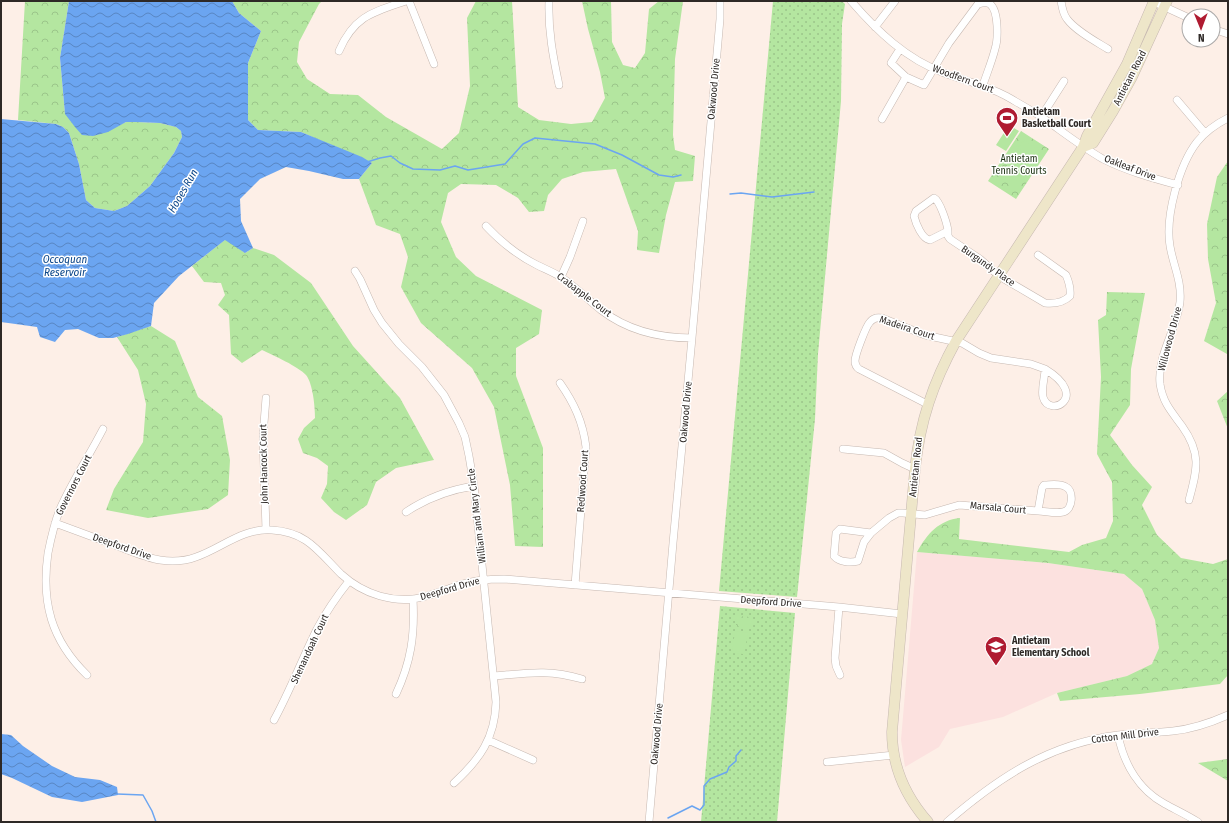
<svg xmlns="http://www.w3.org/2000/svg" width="1229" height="823" font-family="'Fira Sans Condensed',sans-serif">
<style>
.education{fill:#fce1df}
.grass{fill:url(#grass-dots)}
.forest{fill:url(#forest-crowns)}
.garden{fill:#b4e6a0}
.water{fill:url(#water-waves)}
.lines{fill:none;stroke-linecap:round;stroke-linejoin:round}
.stream{stroke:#6ba5f1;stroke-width:1.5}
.street-casing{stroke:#c6b8b1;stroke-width:8}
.secondary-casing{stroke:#c6b8b1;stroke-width:11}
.street{stroke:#fff;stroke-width:7}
.secondary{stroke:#eee6c9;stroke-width:10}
.labels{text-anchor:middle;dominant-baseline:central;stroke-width:3;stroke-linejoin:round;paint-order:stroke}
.street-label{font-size:10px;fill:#2e2926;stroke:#fff}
.poi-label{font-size:10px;font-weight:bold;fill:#2e2926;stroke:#fff;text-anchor:start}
.park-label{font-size:10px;fill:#19300f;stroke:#fff}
.water-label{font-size:11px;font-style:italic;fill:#0b4689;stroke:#fff}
</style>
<defs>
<pattern id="grass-dots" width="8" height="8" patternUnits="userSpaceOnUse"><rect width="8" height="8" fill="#b4e6a0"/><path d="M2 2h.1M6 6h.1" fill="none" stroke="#9bc58a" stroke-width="1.8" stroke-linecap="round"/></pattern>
<pattern id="forest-crowns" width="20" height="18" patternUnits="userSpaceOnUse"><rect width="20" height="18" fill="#b4e6a0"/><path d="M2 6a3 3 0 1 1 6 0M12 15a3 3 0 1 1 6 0" fill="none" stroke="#9bc58a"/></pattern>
<pattern id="water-waves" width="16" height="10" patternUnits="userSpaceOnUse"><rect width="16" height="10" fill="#6ba5f1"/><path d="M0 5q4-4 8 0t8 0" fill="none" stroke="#5886c3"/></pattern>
</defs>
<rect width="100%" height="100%" fill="#fdefe7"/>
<path class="education" d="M917 552 1048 563 1124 574 1142 589 1155 620 1159 648 1152 664 1127 676 1057 693 1003 717 950 729 939 747 905 767 901 740Z"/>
<path class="grass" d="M773 1H842L845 4 842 24 841 101 818 354 815 419 797 597 719 591Z
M720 606 795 613 777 822H701Z"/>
<path class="forest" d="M25 1H69L60 58 65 114 117 126 126 122H137L160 123 176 127 181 131 182 137 174 153 150 186 127 206 114 211 95 208 86 200 79 164 69 133 63 127 56 124 18 120Z
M232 1H322L319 4 299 42 297 62 307 79 330 94 358 95 386 117 442 149 459 133 470 86 467 18 476 1H512L518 107 539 120 571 124 592 122 605 98 600 72 588 29 582 1H611L612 42 623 65 635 68 645 53 649 9 659 1H683L675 59 673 135 675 150 695 156 693 181 675 182 666 215 659 253 637 250 638 231 616 169 583 172 562 179 548 195 544 211 529 212 518 198 496 185 461 184 448 193 441 222 456 257 476 276 542 310 539 334 516 348V376L543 448V547L515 546 510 485 494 407 472 368 421 323 401 287 408 257 400 234 376 225 359 179 372 163 301 132 258 130 248 120V63L261 31 239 13Z
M1021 131 1049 149 1016 199 988 181Z
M1228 161V429L1217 401 1228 391 1227 354 1204 341 1216 303 1208 259 1207 224 1217 177Z
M226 239 245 253 253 248 274 255 311 283 353 346 400 398 434 460 396 468 376 482 367 505 346 520 334 512 321 498 327 484 328 466 317 458 303 453 298 439 304 428 315 418C315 407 313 384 306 375 299 367 273 355 262 350L242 363 231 354 229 315 218 305 225 295 221 283 204 282 192 266Z
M1107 292 1145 293 1131 369 1130 405 1110 435 1132 465 1152 487 1142 505 1157 535 1181 558 1213 564 1228 559V675L1220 684 1140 694 1060 701 1057 693 1127 676 1152 664 1159 648 1155 620 1142 589 1124 574 1048 563 917 552C927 534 939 520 960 518L959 539 1069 552 1082 545 1106 538 1113 521 1112 482 1097 454 1101 377 1098 320 1106 315Z
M151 326 175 341 198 397 222 416 230 460 228 495 208 509 148 518 106 510 114 489 143 442 146 404 138 370 117 337Z
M737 616 751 617V629L736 626Z
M1228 759V781L1198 763Z"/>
<path class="garden" d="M1009 125 1019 131 1006 151 996 145Z
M1024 140 1041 151 1035 159 1018 148Z
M1016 150 1034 162 1028 170 1011 158Z
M1008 164 1025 175 1020 183 1002 172Z
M735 631 748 633 744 654 732 653Z"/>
<path class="water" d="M69 1H232L239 13 261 31 248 63V120L258 130 301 132 362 157 372 163 359 179H343L309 171 286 167 260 179 240 199 241 221 253 248 245 253 225 240 179 276 154 303 151 326 128 334 113 338H99L78 329 65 330 55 342 40 337 37 327 1 322V119L56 124 63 127 69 133 79 164 86 200 95 208 114 211 127 206 150 186 174 153 182 137 181 131 176 127 160 123 136 122H126L108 132 93 136 82 135 75 127 65 114 60 58Z
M1 734 11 735 23 746 52 766 75 777 100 780 117 787 118 795 82 802 52 797 12 778 1 774Z"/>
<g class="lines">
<path class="stream" d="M367 162 380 158 391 156 400 163 413 169 440 170 455 166 468 170 505 164 523 144 535 138 595 144 622 155 659 175 673 177 681 175
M730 194 741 193 772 197 814 192
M117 794 143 795 152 811 156 822
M668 818 692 806 700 810 704 805V786L710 779 727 772 729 767 736 761V756L741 750"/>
<g class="street-casing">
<path id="street" d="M409 1 434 64
M549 1C548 30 553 57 559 85
M851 1C877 31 906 59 944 73 965 81 986 85 1006 96 1018 103 1031 110 1043 118 1063 132 1082 147 1103 159 1127 171 1152 178 1178 185
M1061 1C1062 7 1063 14 1067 19 1076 31 1095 41 1108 49
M1152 1 1189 18
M875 27 895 1
M1213 29 1228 34
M900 49 891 63 906 77 924 85 949 43 978 4C982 3 987 2 990 4 999 11 998 40 995 49 992 61 987 73 983 85
M339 51C354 16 373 12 406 1
M1177 100 1205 133
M1041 117 1064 81
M882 119 906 77
M934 198C940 201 947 223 948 231L930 240C922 239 916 224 914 216L916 211Z
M486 226C501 242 517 255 537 265 545 269 553 272 561 277 576 287 587 299 601 310 627 330 660 338 692 338
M948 231V236L950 239 980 259 999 276 1045 303C1055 304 1063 303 1070 296 1071 288 1069 282 1066 275L1038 255
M355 271 360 279 374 310 382 323 399 344 422 367 444 395 459 423 465 437 469 456 474 486 496 702C495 738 480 759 454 783
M561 277 570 257 583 221
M1045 369C1091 397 1049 419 1043 397 1041 389 1045 377 1045 369Z
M560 383C574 403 583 422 586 447L575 585
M266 398 263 436 266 530
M927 404 859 369C856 367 855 365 855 361 855 355 866 326 870 322 873 318 877 317 882 318L925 335 962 343 979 353 991 358 1031 364 1045 369
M843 449 884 453 902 463 915 469
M1044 485C1051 485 1060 483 1066 487 1074 491 1073 510 1063 512 1055 514 1045 511 1038 511L1042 488Z
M1189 500C1197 470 1202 454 1182 426 1171 411 1163 403 1160 384 1157 355 1177 329 1180 302 1182 281 1173 265 1170 246 1165 217 1179 165 1197 142 1205 132 1216 124 1228 118
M406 512C427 498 448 490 474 486
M55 523C77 531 98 539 120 547 133 552 147 558 160 560 172 562 185 561 196 557 222 548 242 528 272 530 307 532 318 551 341 574 352 584 366 592 380 596 412 605 430 595 459 585 474 580 489 579 504 579L839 607 902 614
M840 529 871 533 864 542 858 561C850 563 839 562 834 556L836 533Z
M871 533 889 518 898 513H903L925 515 959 505 1038 511
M839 607 835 658 836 666 840 675
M87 675C51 640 41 602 48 553 51 538 54 524 60 509 72 482 89 456 103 429
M494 676C528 673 548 669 582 679
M396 694C411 662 415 635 413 599
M274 720C290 691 302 659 317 629 326 612 337 596 349 581
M1118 735C1124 764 1139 790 1165 804 1176 810 1187 815 1198 822
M488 740 533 760
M827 762 894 755
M649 822 673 543 692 338 720 19V1
M947 822C999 777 1049 744 1118 735 1136 733 1155 733 1173 731 1192 729 1210 723 1228 715"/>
</g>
<g class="secondary-casing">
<path id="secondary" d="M1083 147 1093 143 1113 111 1132 77 1167 1
M928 822C906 797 892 766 892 732L915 469C920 421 933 383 956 341L1083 147 1087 136 1127 64 1154 1"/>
</g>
<use href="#street" class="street"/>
<use href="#secondary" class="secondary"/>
</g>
<defs>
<g id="stadium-pin" transform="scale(1.15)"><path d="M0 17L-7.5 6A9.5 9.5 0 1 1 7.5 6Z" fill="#af1b31" stroke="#fff"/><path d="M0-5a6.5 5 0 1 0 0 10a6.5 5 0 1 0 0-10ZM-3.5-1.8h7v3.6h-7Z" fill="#fff"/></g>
<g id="school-pin" transform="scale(1.15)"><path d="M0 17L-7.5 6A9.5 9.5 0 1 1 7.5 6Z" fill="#af1b31" stroke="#fff"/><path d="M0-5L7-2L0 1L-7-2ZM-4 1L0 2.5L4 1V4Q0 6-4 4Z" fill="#fff"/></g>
</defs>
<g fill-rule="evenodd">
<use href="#stadium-pin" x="1007" y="118"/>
<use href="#school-pin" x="996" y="647"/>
</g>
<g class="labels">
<g class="street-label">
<text transform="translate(1130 78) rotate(-63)">Antietam Road</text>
<text transform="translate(963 79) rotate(20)">Woodfern Court</text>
<text transform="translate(714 89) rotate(-85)">Oakwood Drive</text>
<text transform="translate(1130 168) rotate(21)">Oakleaf Drive</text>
<text transform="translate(988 266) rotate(35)">Burgundy Place</text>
<text transform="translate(584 295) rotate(37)">Crabapple Court</text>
<text transform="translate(907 328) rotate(18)">Madeira Court</text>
<text transform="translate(1170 339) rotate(-75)">Willowood Drive</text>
<text transform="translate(686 412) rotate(-85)">Oakwood Drive</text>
<text transform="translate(264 464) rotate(-91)">John Hancock Court</text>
<text transform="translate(916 467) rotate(-84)">Antietam Road</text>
<text transform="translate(583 481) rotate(-86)">Redwood Court</text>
<text transform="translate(74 485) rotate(-63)">Governors Court</text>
<text transform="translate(998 508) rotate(5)">Marsala Court</text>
<text transform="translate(477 516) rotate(-97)">William and Mary Circle</text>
<text transform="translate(122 547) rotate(19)">Deepford Drive</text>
<text transform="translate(450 589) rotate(-16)">Deepford Drive</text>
<text transform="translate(771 602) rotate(4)">Deepford Drive</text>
<text transform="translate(310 649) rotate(-65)">Shenandoah Court</text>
<text transform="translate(657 734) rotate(-85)">Oakwood Drive</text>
<text transform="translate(1125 736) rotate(-7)">Cotton Mill Drive</text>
</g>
<g class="poi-label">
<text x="1022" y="112">Antietam<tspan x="1022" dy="12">Basketball Court</tspan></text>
<text x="1012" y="641">Antietam<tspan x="1012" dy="12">Elementary School</tspan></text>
</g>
<g class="park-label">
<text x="1019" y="159">Antietam<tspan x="1019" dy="12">Tennis Courts</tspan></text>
</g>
<g class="water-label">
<text transform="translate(183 191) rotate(-60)">Hooes Run</text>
<text x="65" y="259">Occoquan<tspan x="65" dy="13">Reservoir</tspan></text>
</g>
</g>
<rect width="1229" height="823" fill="none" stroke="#2e2926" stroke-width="4"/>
<g transform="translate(1201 28) rotate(179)"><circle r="19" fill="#ffffff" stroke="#aba9a8"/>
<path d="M0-3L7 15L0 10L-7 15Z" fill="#af1b31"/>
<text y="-6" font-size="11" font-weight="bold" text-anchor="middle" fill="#2e2926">N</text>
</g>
</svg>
